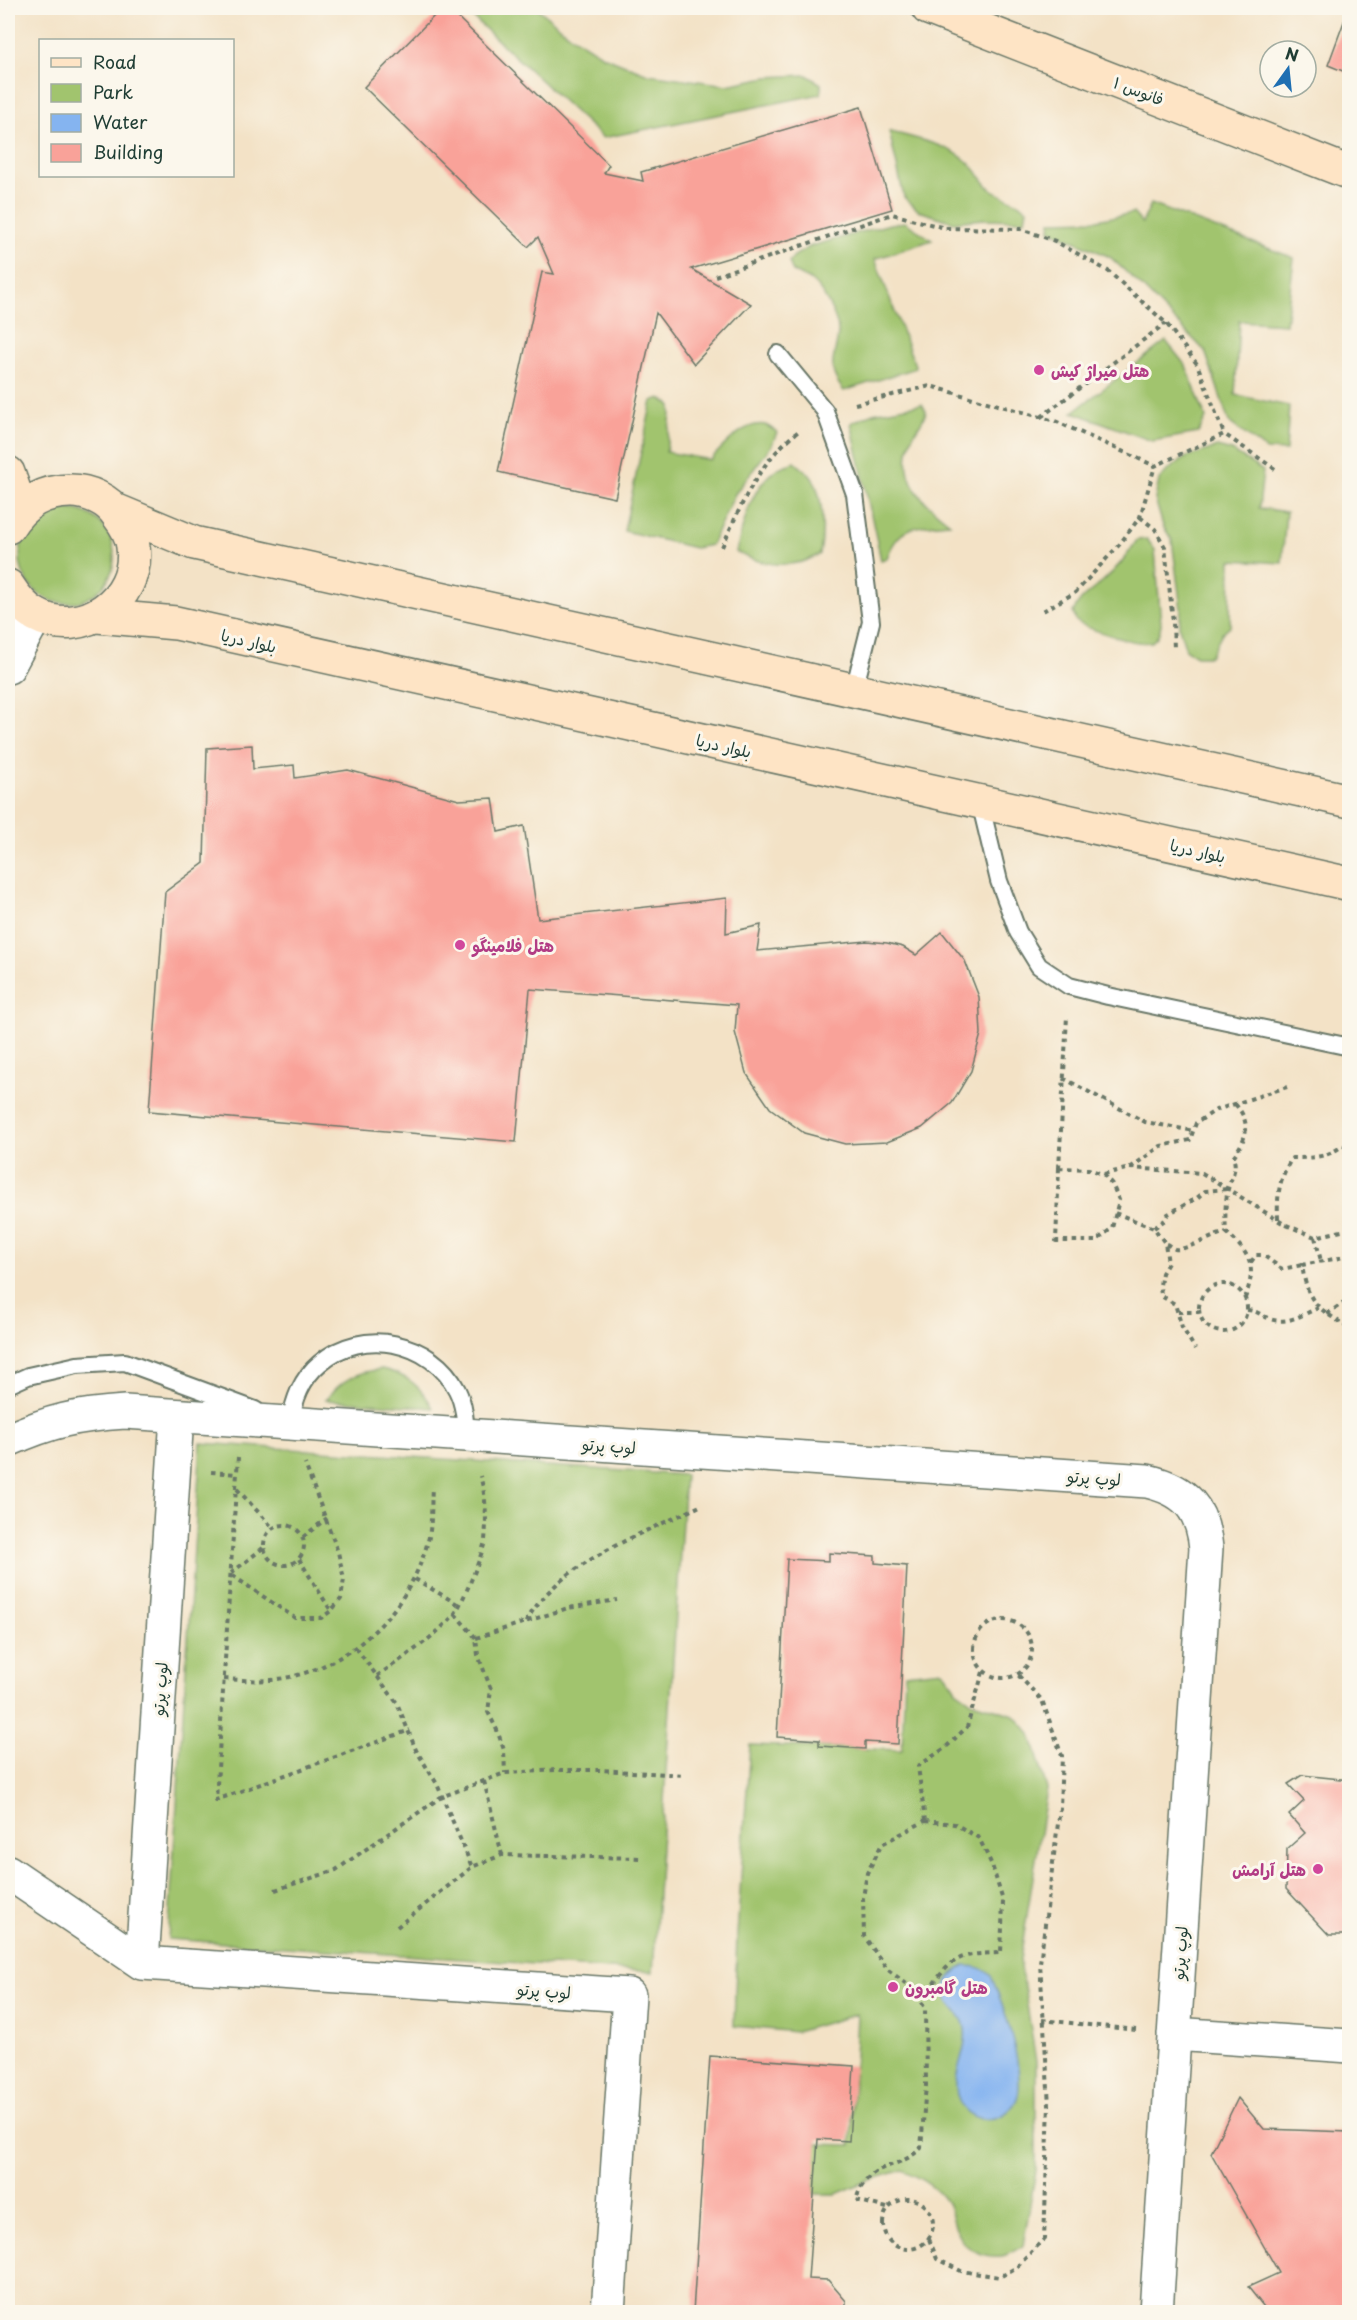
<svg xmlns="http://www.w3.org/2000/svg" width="1357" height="2320" font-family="'Playpen Sans','Playpen Sans Arabic',sans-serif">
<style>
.green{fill:#a1c46e;stroke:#608051;stroke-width:1.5}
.water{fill:#85b4f0;stroke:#527892;stroke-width:1.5}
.building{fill:#f9a299}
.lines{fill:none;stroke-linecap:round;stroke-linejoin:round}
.lane-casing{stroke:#697767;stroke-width:20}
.street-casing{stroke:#697767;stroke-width:36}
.secondary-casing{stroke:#697767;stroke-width:36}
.path{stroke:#697767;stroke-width:4;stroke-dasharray:4.5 4.5;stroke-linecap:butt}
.lane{stroke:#fff;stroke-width:16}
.street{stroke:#fff;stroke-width:33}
.secondary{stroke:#fee4c5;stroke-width:33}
.hotel-dot{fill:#d1479c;stroke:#fbf7ec;stroke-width:2}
.labels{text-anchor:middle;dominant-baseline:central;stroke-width:6;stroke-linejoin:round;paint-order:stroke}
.street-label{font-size:16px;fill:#1f3d34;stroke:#fbf7ec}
.hotel-label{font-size:16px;font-weight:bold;fill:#b23c85;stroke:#fbf7ec;text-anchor:start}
</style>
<rect width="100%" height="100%" fill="#fbf7ec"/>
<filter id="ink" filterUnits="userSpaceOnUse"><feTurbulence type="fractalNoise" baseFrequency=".0167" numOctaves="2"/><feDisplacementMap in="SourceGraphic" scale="12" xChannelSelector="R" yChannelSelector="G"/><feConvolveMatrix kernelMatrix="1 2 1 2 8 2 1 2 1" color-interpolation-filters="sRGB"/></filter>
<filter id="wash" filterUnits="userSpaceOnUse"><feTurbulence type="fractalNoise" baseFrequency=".008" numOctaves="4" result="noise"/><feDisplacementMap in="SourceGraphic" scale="24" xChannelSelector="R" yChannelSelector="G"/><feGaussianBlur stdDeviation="1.35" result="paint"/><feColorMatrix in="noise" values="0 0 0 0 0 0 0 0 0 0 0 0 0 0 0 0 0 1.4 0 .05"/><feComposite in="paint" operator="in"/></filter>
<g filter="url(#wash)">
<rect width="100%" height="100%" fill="#f3e2c6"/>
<path class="green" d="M463 8H537L571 36 603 56 648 74 727 85 767 77 807 75 821 84V94L603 138Z
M889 131C915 139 950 144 970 164 978 172 983 182 991 189 1003 198 1017 200 1027 209L1025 220 984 219 953 222 919 211 904 197Z
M1151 204 1294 258 1286 324 1239 321 1235 395 1289 406 1286 451 1266 450 1229 422 1205 351 1139 284 1110 257 1050 230 1051 221 1097 220 1133 213 1142 223Z
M905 222 932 240 875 259 916 368 844 391C824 366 836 360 838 333 839 319 822 288 810 280 805 277 798 274 793 272L789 262 794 256 811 246 890 224Z
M1166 341 1186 366 1206 418 1198 433 1152 441 1073 412Z
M660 398 671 405V414L666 452 710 460C723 447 744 421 765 425 768 426 774 430 777 432L772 445 735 494 711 545 695 548 624 531 652 401Z
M922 404 926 411C924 422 915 429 911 440 898 480 921 501 950 523 918 526 899 524 887 558L881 560 851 423 873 413Z
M1217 447 1232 451 1263 471 1259 508 1286 512 1282 563 1231 560 1230 626 1222 633 1210 656H1196L1186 650 1179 627 1181 609 1172 540 1163 526 1155 499 1159 480 1167 471 1185 458Z
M795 462C799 466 805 470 809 474 824 490 824 533 820 554 793 570 763 566 736 552 743 524 751 486 777 469 782 466 789 464 795 462Z
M20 556a47 47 0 1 1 94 0a47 47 0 1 1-94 0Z
M1147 539 1155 550 1161 624C1160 630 1159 637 1153 641 1141 648 1088 629 1076 621L1073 612C1080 597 1091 592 1103 581 1117 569 1128 555 1137 540Z
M382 1369C407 1375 421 1386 433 1408L326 1400C341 1380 356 1372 382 1369Z
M201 1443 685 1475 653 1972 168 1939Z
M943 1670 956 1690 973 1702 1014 1715 1031 1734 1047 1789 1020 1960 1036 2062V2170L1023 2246C1017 2249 1009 2255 1002 2256 986 2258 965 2250 958 2235 953 2223 953 2211 945 2200 934 2185 919 2178 903 2170L870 2180 836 2194H814L816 2144 851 2145 857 2014 796 2032 734 2026 737 1935 750 1745 902 1750 905 1674Z"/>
<path class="water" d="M965 1966C976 1966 983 1967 991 1976 1004 2006 1020 2054 1019 2087 1019 2120 973 2132 959 2101 948 2075 971 2050 964 2024 961 2015 954 2010 949 2002 938 1987 952 1972 965 1966Z"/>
<g id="blocks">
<path class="building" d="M442 8H448L609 165 604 173 643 181 641 172 861 107 892 209 691 269 751 304 694 364 656 313 615 498 498 472 542 272 554 274 538 237 528 247 364 87Z
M1349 8H1350V74L1328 65Z
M252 745 253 769 294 765 295 778 348 770 459 800 493 798 498 832 524 826 538 919 727 898 726 933 761 925 757 951 867 941 887 943 903 947 916 955 942 932 965 961 979 997 981 1034 971 1071 952 1103 922 1128 887 1142 845 1144 804 1133 770 1108 746 1073 735 1032 737 1005 530 989 516 1142 149 1111 165 892 204 863 207 748Z
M829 1553 875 1556V1563L907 1566 898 1744 865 1742V1749L819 1746V1740L777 1737 787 1559 829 1561Z
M1302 1775 1350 1780V1935H1329L1286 1889 1287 1849 1305 1833 1289 1815 1304 1801 1288 1784Z
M710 2056 854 2066 849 2141 818 2139 808 2279 828 2280 846 2301V2312H693Z
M1238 2098 1264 2129 1350 2132V2312H1268L1248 2287 1279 2273 1211 2153Z"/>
</g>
</g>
<g filter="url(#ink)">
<use href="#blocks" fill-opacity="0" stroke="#697767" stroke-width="1.5"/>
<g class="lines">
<g class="lane-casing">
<path id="lane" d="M778 354 825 411 855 494 871 622 854 690
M980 802 999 881 1018 932 1039 966 1069 986 1108 996 1350 1047
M8 1385 28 1376 77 1365 125 1362 255 1410
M285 1421 290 1423C294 1400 301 1379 320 1363 362 1326 432 1341 457 1390 464 1404 465 1419 466 1435"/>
</g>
<g class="street-casing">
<path id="street" d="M8 667 36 615
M8 1440C51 1421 77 1415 125 1412L1147 1481C1186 1490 1202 1508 1206 1548L1156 2312
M8 1872 142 1963 629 1995 608 2312
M142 1963 177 1416
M1174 2034 1350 2046"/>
</g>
<g class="secondary-casing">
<path id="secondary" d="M928 8 1350 173
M8 473 21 509
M115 510 194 543 1350 801
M8 527C23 503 43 491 71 491 88 491 109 500 118 515 125 524 132 535 133 547 140 599 82 640 36 615 23 608 15 597 8 586
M97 616 176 623 1350 884"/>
</g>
<path class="path" d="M715 276 892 214 945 228 1021 229 1055 241 1108 271 1166 323 1197 364 1224 434
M855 404 930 386 1055 421 1155 466 1224 434 1275 469
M1041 417 1166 323
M1140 517 1155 529 1165 547 1173 622 1174 649
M722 547C743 501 759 461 800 430
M1043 611 1076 592 1119 545 1140 517 1155 466
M1063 1078 1145 1122 1194 1131
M1235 1104C1252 1123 1247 1138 1233 1157 1238 1169 1231 1177 1228 1189 1225 1203 1225 1217 1226 1232 1251 1255 1257 1266 1245 1298
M1059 1168 1089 1169 1104 1175 1112 1184 1119 1200 1112 1228 1096 1241H1056Z
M1059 1168 1067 1016
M1130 1168 1202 1173 1284 1224 1315 1237 1350 1229
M1104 1174 1130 1168 1161 1146 1190 1140 1196 1123 1216 1110 1287 1087
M1115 1213 1154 1228 1165 1243 1168 1263 1162 1273 1160 1285 1161 1296 1175 1304 1182 1327 1195 1349
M1278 1219C1277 1194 1279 1179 1292 1158 1312 1158 1326 1158 1342 1146L1350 1147
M1154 1228 1165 1220 1168 1214 1197 1198 1205 1191 1227 1189
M1315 1237 1321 1261
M1166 1244C1169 1245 1172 1248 1175 1249 1185 1251 1214 1235 1226 1232
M1350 1256 1302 1265C1308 1306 1318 1307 1350 1329
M1251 1262 1256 1255H1263L1282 1269 1302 1265
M1199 1308a24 24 0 1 1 48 0a24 24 0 1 1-48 0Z
M1247 1310C1259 1311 1260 1315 1270 1319 1287 1325 1302 1315 1318 1308
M1178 1312H1199
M1327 1314 1350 1298
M238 1457 216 1800 410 1730
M211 1472 237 1474
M237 1489 273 1528
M264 1545a20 20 0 1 1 40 0a20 20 0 1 1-40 0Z
M303 1537 327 1518
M263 1548 230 1574 295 1618H321L331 1611 341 1599 344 1579 338 1552 305 1464
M299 1559 331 1611
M415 1579 459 1605
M455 1614 476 1638 478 1655 491 1689 488 1712 497 1730 504 1750 505 1773
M974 1649a29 29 0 1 1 58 0a29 29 0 1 1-58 0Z
M526 1622C558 1562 643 1534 702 1505
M476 1638 568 1608 617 1600
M356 1648 397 1703 416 1750 437 1784 472 1867
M377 1676C403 1658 431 1640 453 1616 462 1605 483 1554 485 1540 487 1519 486 1495 480 1476
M224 1679C239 1680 255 1681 270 1680 347 1673 411 1611 429 1537 432 1521 431 1503 432 1487
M484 1781 502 1855
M925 1821 955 1824 979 1838 992 1865 1003 1901 1001 1953C962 1954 953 1955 930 1989H913L887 1969 864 1936 863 1898 867 1873 882 1844Z
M925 1821 918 1766 945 1748 967 1727 983 1672
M275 1890 336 1870 441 1797 505 1773 557 1770H599L683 1775
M397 1927 472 1867 502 1855 641 1858
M1042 2020 1137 2030
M883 2224a25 25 0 1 1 50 0a25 25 0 1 1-50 0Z
M887 2208 856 2200C869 2158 896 2173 921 2148L926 2085 925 2008 914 1989
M929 2239 937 2259 961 2271 1000 2277 1017 2267 1044 2239 1049 2105 1040 1963 1060 1808 1062 1756 1042 1700 1018 1675"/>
<use href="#lane" class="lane"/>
<use href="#street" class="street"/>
<use href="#secondary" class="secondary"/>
</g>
</g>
<g class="hotel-dot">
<circle cx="1039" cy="370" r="6"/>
<circle cx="460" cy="945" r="6"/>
<circle cx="1318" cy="1869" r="6"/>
<circle cx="893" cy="1987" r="6"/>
</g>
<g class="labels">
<g class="street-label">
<text transform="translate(1139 90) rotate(21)">فانوس ۱</text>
<text transform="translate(249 640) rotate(13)">بلوار دریا</text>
<text transform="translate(724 745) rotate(13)">بلوار دریا</text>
<text transform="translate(1198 850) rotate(13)">بلوار دریا</text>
<text transform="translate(609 1445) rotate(4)">لوپ پرتو</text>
<text transform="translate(1094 1477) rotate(4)">لوپ پرتو</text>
<text transform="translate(159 1689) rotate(-86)">لوپ پرتو</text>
<text transform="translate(1179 1953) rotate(-86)">لوپ پرتو</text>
<text transform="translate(544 1990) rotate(4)">لوپ پرتو</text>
</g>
<g class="hotel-label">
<text x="1051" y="370">هتل میراژ کیش</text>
<text x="472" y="945">هتل فلامینگو</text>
<text x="1306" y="1869" text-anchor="end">هتل آرامش</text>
<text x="905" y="1987">هتل گامبرون</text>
</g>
</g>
<rect width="1357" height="2320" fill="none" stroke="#fbf7ec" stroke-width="30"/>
<rect x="39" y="39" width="195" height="138" fill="#fbf7ec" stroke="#a3ada2" stroke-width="1.5"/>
<rect x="51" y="58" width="30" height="9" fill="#fee4c5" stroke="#a3ada2" stroke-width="1.5"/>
<text x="93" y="69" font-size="18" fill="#1f3d34">Road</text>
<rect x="51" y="84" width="30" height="18" fill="#a1c46e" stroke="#a3ada2" stroke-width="1.5"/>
<text x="93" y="99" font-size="18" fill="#1f3d34">Park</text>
<rect x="51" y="114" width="30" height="18" fill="#85b4f0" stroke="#a3ada2" stroke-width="1.5"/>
<text x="93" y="129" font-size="18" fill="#1f3d34">Water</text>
<rect x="51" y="144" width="30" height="18" fill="#f9a299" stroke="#a3ada2" stroke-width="1.5"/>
<text x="93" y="159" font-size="18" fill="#1f3d34">Building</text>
<g transform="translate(1288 69) rotate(15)"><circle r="28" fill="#fbf7ec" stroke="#a3ada2" stroke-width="1.5"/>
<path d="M0-4.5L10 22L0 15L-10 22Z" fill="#1f6fb2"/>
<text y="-9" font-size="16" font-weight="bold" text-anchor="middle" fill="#1f3d34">N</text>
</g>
</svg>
